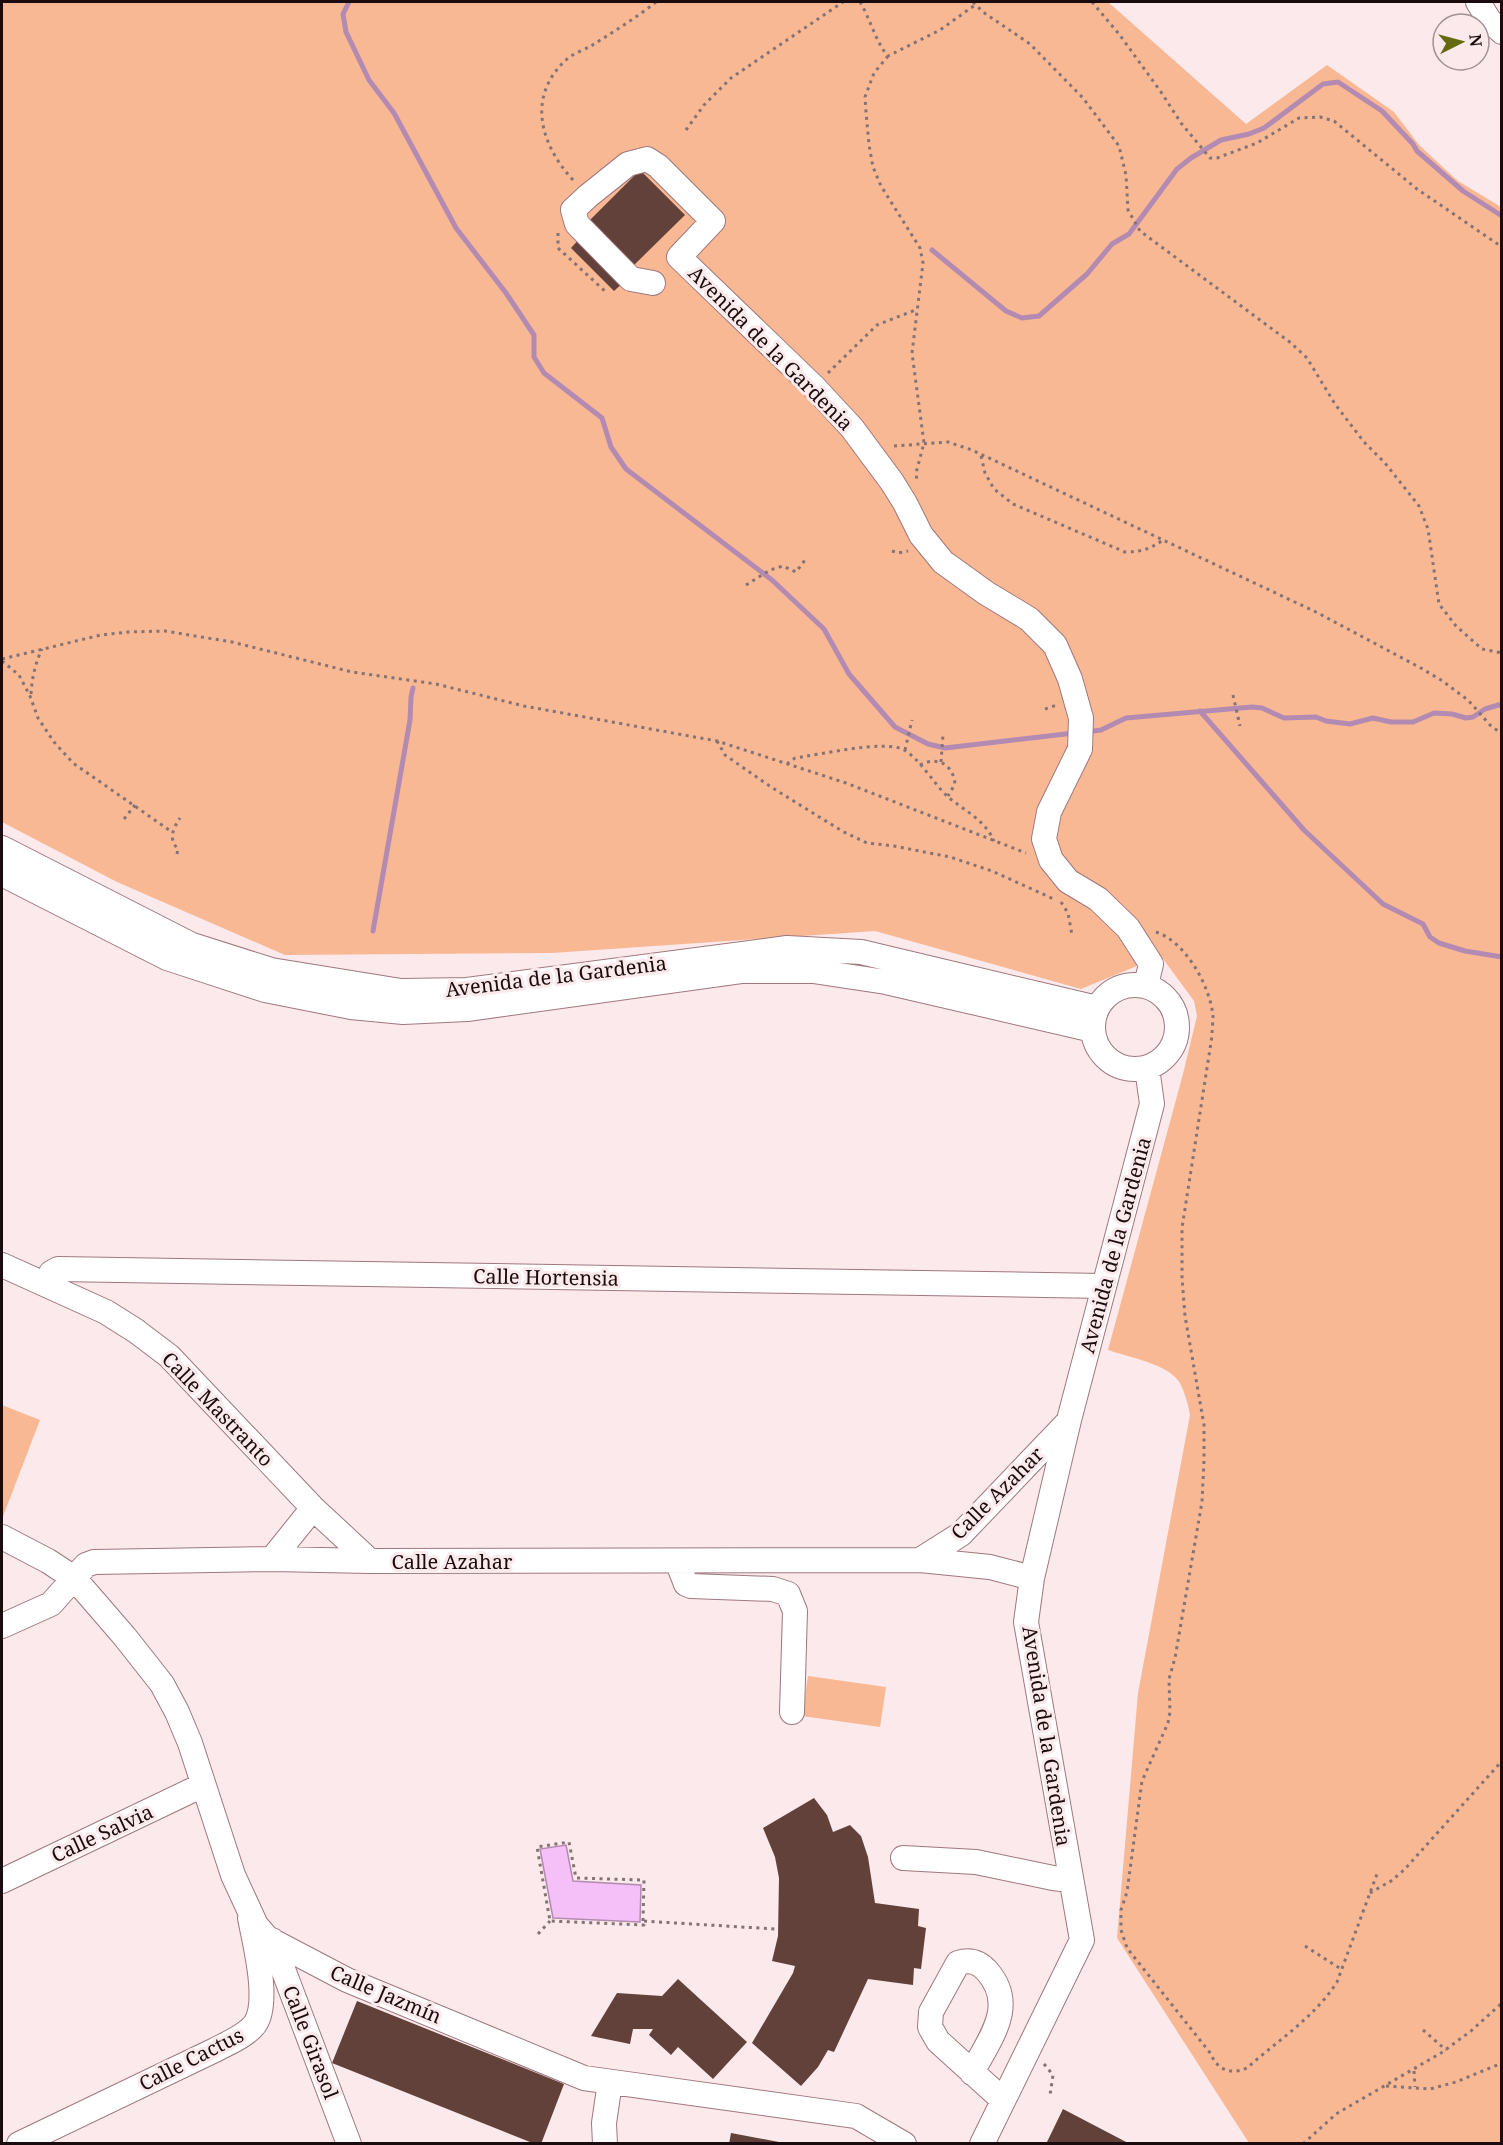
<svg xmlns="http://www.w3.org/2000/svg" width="1503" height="2145" font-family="'Noto Serif',serif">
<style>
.green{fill:#f9b894}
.water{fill:#f5c0f7;stroke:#b38ab1;stroke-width:1.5}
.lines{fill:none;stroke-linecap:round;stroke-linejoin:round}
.stream{stroke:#b38ab1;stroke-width:5}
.building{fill:#63413b}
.minor-casing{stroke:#9f787e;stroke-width:26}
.path{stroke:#837375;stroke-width:3;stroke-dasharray:3 4.5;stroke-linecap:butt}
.minor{stroke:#fff;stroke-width:24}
.labels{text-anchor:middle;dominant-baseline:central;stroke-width:6;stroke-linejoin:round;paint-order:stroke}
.street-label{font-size:20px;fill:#1a0c0e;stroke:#fbe9eb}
</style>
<rect width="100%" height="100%" fill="#fbe9eb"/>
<path class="green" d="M2 2H1108L1246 124 1327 65 1394 112 1419 145 1458 181 1501 207V2143H1249L1117 1938 1138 1693 1190 1415C1188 1404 1185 1393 1180 1383 1169 1364 1128 1357 1108 1350L1183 1074 1197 1016 1194 1001 1161 956 1081 989 875 931 552 953 285 955 117 882 2 822Z
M2 1405 40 1420 2 1519Z
M808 1676 886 1687 880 1727 802 1716Z"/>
<path class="water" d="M566 1845 573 1881 641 1885 640 1922 553 1918 540 1849Z"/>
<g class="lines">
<path class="stream" d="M349 2 343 14 346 32 369 80 394 113 456 228 506 293 534 335V357L544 373 602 418 611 447 626 469 772 580 824 629 849 674 895 727 928 744 945 748 1074 733
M932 250 1006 311 1022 318 1039 316 1087 274 1112 244 1129 234 1177 169 1191 158 1221 140 1249 134 1264 128 1323 84 1338 82 1382 111 1413 144 1417 151 1463 191 1502 216
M1200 711 1304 830 1383 904 1423 924 1430 937 1439 943 1465 951 1502 957
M1086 732 1101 730 1126 718 1252 707 1262 708 1284 718 1316 717 1326 721 1350 724 1373 718 1391 722H1413L1434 713 1452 714 1466 718 1473 717 1485 709 1502 704
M373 931 410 720 411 697 413 688"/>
</g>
<path class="building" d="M640 170 685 215 631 268 587 223Z
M581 237 625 281 614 291 571 248Z
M814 1798 827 1815 833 1832 850 1825 861 1836 868 1857 875 1903 919 1909 918 1926 926 1928 921 1969 914 1968 913 1985 868 1979 834 2052 828 2050 818 2067 801 2086 752 2043 793 1973 795 1966 772 1961 778 1936 779 1878 775 1857 763 1828Z
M678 1979 747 2042 713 2079 678 2047 671 2055 649 2035 653 2029H633L630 2044 591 2036 617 1993 662 1996Z
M357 2001 564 2084 541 2144H535L332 2063Z
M1063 2109 1130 2144H1046Z
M731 2133 779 2142V2144H729Z"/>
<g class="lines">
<g class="minor-casing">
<path id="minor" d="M1478 2 1489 20 1502 32
M653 283 631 279 577 224 573 210 588 196 628 164 647 159 658 166 713 221 679 257 814 387 852 428 892 482 905 503 921 535 943 562 986 593 1029 619 1055 645 1070 679 1081 718 1080 749 1049 812 1044 839 1051 860 1068 881 1098 899 1128 928 1151 964 1146 985
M2 848 192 945 271 970 401 991 467 990 787 948 861 952 1097 1008
M2 874 167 958 265 990 351 1007 403 1012 467 1009 741 971H813L886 982 1093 1030
M1093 1027a42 42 0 1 1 84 0a42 42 0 1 1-84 0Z
M2 1265 106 1312 136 1331 169 1356 313 1508 370 1561
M46 1284 51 1273 58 1269 1104 1286
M2 1537 48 1561 74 1578 86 1565 94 1562 272 1559 370 1561 920 1560 990 1567 1032 1578
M272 1559 313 1508
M920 1560 961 1534 1068 1422
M677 1561 686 1584 691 1586 773 1589 788 1594 795 1611 792 1712
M2 1626 51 1604 74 1578 125 1637 162 1684 177 1712 190 1743 233 1875 256 1925 267 1938 347 1980 584 2078 856 2116 904 2144
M903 1858 976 1862 1053 1878 1071 1880
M2 1881 203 1785
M272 1940 349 2144
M972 2073C989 2039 1018 2006 987 1971 979 1962 970 1959 958 1963L931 2012 930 2027 938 2041 1003 2100
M19 2144 215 2050C228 2043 246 2036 255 2024 270 2002 255 1944 250 1918
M605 2144 604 2123 610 2082
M982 2144 1082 1940 1026 1622 1032 1578 1069 1420 1152 1104 1147 1068"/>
</g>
<path class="path" d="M860 2C870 18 876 43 888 56L940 30 975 5
M973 2 983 12 1030 44 1083 98 1119 146 1126 175 1128 210 1140 231 1291 343 1307 358 1335 404 1364 442 1385 463 1419 506 1428 529 1439 604 1456 626 1482 649 1502 653
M1092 2 1119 34 1161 92 1181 123 1210 158H1217L1257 143 1299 118 1320 117 1334 121 1417 189 1502 247
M888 56 874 73 865 97 866 112 869 145 873 167 881 186 920 248 923 263 912 353 924 443 916 473 917 481
M686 130 704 105 731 78 843 2
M573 180C540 144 526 96 567 59 574 53 584 50 591 46 613 32 636 18 656 2
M558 233V248L607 293
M828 373 877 325 918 309
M894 446 948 442 972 450 1316 612 1419 667 1441 680 1468 700 1490 725 1502 734
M981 456 985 473 994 489 1013 504 1125 552C1141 552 1150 549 1163 540
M892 551 898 553 908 551
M746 585 770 570 783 566 796 572 805 560
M2 659 101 635 128 632 165 631 232 642 352 672 436 684 524 706 717 741 846 783 1026 853
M2 661 19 675 30 696 38 718 54 742 73 763 172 832
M31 694C32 678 35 664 42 649
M1233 695 1240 726
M1045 709 1057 705
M717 741 725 755 771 787 842 831 867 843 894 846 950 857 992 871 1056 900
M905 750 912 720
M941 762 943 735
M787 764 795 758C818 755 886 739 904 750 919 758 934 784 948 797 965 811 985 820 994 841
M920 765C937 756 953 764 955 784L948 796
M124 819 135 805
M177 854 178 849C168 839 173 829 180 818
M1061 902 1068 913 1072 935
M1156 932C1186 942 1210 986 1213 1016 1213 1022 1212 1029 1212 1036L1182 1228V1278L1185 1316 1204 1425V1461L1202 1502 1175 1658 1169 1679 1170 1712 1168 1723 1142 1781 1127 1892 1121 1910V1930L1127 1948 1211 2054C1217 2070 1231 2075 1247 2068 1277 2041 1315 2017 1337 1982L1377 1874
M1370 1893 1391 1881 1404 1870 1502 1761
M643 1921 644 1880 576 1878 569 1842 537 1847 550 1921 644 1925 643 1921 775 1929
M538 1934 550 1921
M1305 1946 1341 1969
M1423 2030 1446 2050
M1044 2064 1053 2075 1050 2095
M1414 2071 1415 2087
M1386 2086 1430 2089 1456 2082 1502 2063
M1303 2144 1336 2114 1441 2053 1471 2031 1502 2003"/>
<use href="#minor" class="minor"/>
</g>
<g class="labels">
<g class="street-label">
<text transform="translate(771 348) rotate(45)">Avenida de la Gardenia</text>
<text transform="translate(556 976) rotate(-7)">Avenida de la Gardenia</text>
<text transform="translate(1115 1245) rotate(-75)">Avenida de la Gardenia</text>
<text transform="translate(546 1277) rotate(1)">Calle Hortensia</text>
<text transform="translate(218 1409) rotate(46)">Calle Mastranto</text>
<text transform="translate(997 1493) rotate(-45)">Calle Azahar</text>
<text x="452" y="1561">Calle Azahar</text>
<text transform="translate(1047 1736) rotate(81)">Avenida de la Gardenia</text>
<text transform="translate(102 1833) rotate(-25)">Calle Salvia</text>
<text transform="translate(386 1994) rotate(23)">Calle Jazmín</text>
<text transform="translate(311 2042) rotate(69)">Calle Girasol</text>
<text transform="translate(191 2059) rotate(-27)">Calle Cactus</text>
</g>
</g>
<rect width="1503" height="2145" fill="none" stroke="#1a0c0e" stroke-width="6"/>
<g transform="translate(1461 42) rotate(84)"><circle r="28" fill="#fbe9eb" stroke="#a19193" stroke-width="1.5"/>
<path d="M0-4.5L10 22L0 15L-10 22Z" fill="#646b0f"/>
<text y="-9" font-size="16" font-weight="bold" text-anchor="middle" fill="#1a0c0e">N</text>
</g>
</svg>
